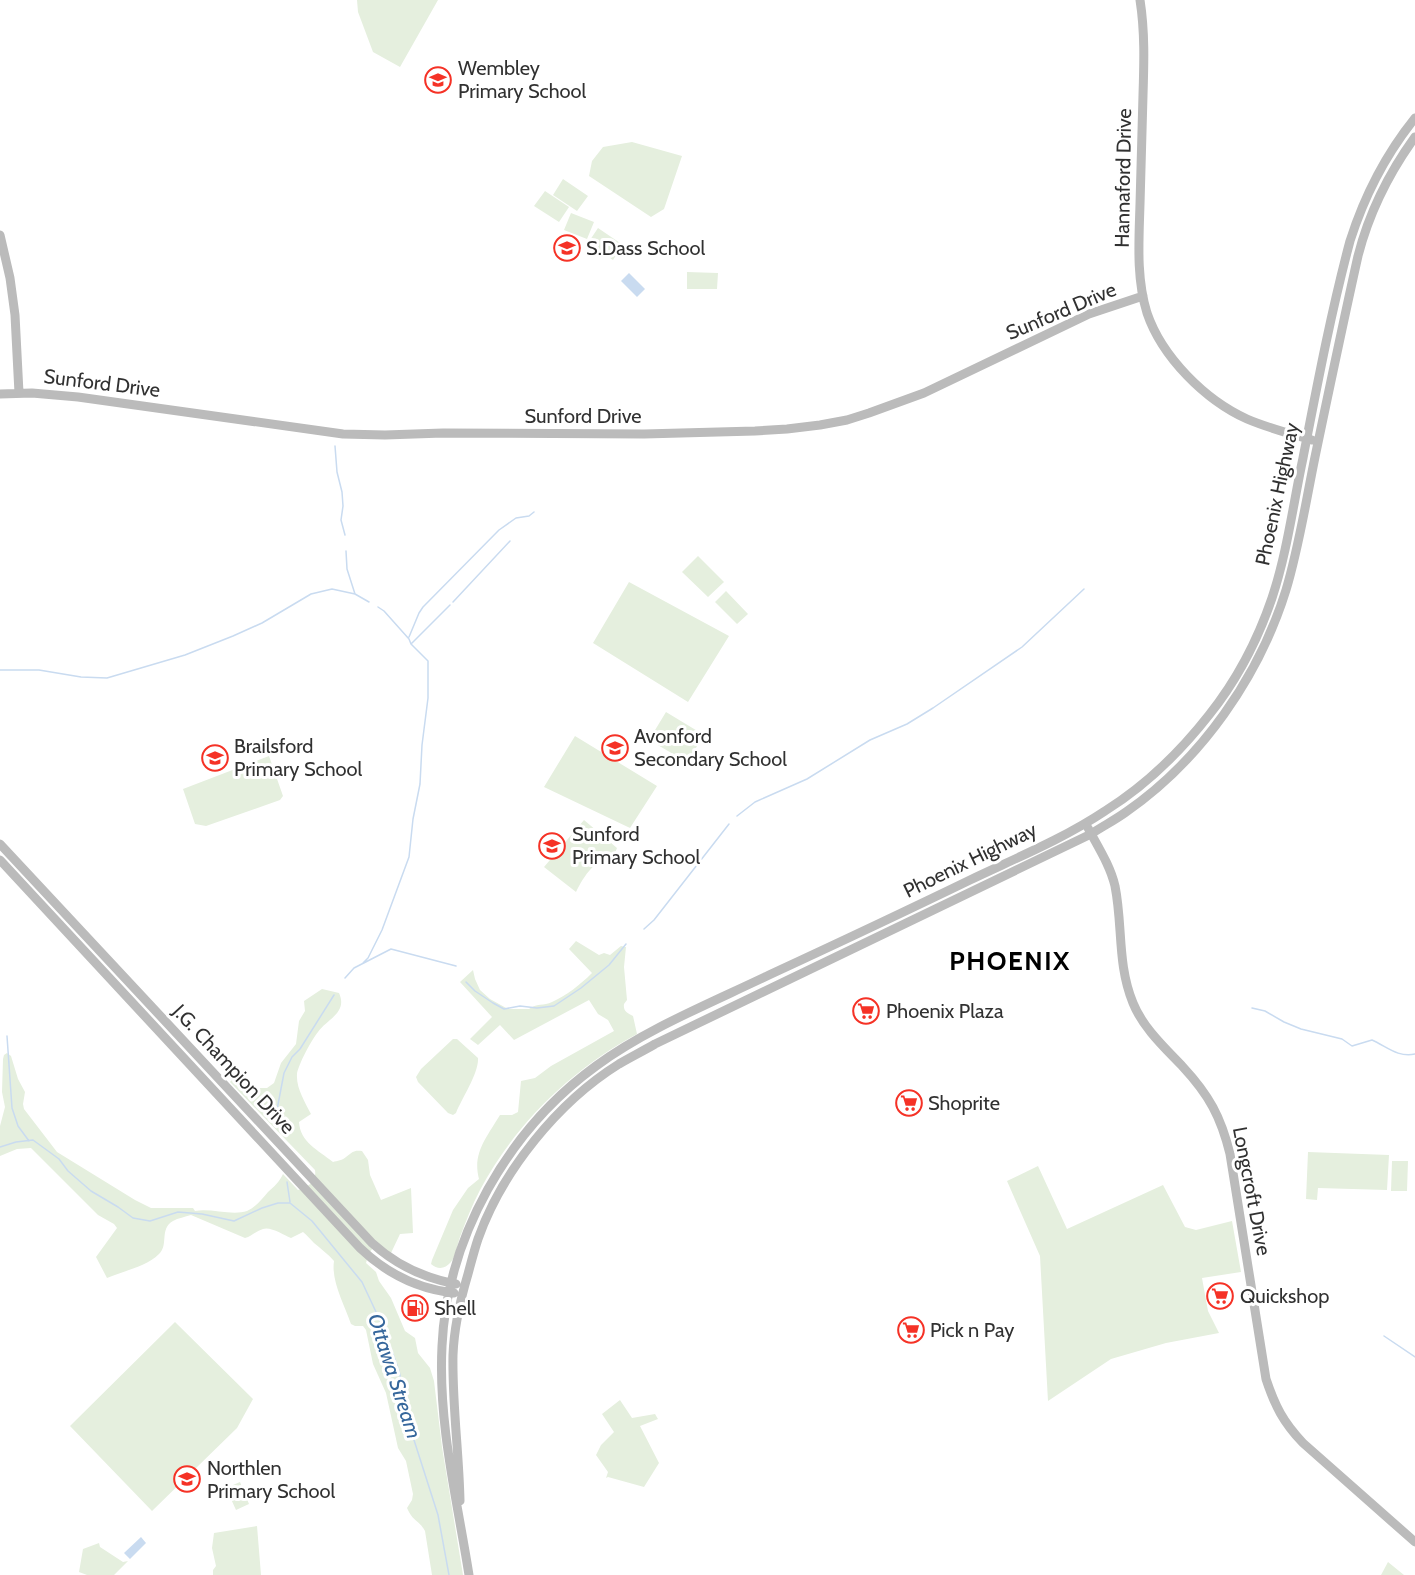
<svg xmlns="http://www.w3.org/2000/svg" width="1415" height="1575" font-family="Cabin,sans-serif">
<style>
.green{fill:#e5efde}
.water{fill:#c9dbf0}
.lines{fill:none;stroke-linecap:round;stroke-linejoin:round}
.stream{stroke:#c9dbf0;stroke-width:1.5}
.secondary{stroke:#bbb;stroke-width:9}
.labels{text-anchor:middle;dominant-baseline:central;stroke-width:6;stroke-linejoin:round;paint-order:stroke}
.poi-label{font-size:20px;fill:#313131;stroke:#fff;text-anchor:start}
.street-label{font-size:20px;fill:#313131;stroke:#fff}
.water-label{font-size:21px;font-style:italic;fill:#36679c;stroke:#fff}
.district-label{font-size:26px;font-weight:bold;letter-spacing:1.5px;fill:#000;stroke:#fff}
</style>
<rect width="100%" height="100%" fill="#fff"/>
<path class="green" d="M357 0H438L400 67 373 52 358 12Z
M632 142 682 156 664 209 651 217 589 176 592 161 603 147Z
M563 179 588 196 577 211 553 195Z
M545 191 569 207 559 222 534 206Z
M571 213 594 222 587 239 564 230Z
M598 228 623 245 613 260 588 243Z
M687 272 718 273 717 289H687Z
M698 556 724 582 708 597 682 572Z
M629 582 729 636 688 702 593 643Z
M726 591 748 614 737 624 715 602Z
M666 712 704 735 687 762 649 740Z
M575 736 657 786 630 828 544 787Z
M269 756 283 796 280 800 206 826 195 824 183 789Z
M584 820 617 848 615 853C595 860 585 874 576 892L544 867Z
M576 941 599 955 604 953 610 955 621 946 626 947 624 967 627 1000 624 1004C623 1011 627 1013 633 1016L637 1034C571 1070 516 1123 480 1190 472 1205 466 1221 460 1237 457 1245 456 1256 451 1262 445 1269 438 1270 431 1264L432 1260 453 1210 468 1188 479 1179C472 1153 487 1137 500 1115H512L518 1112 521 1081 535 1078 551 1066 614 1031 608 1020 598 1014 589 1000 514 1040 500 1025 478 1045 470 1039 492 1017 460 982 473 970 475 979 480 990 490 999 508 1009H529C536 1003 544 1006 552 1002 567 995 580 985 592 973L569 949Z
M322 989 339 993C348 1013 327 1019 318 1032 312 1039 298 1065 297 1074 296 1088 305 1102 311 1114L299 1122C300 1142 318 1150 333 1162 337 1161 343 1160 346 1157 353 1152 353 1150 362 1151L368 1160 370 1175 381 1200 411 1188 413 1233 400 1234 391 1253 373 1248 369 1253 366 1263 376 1272 379 1281 391 1298 405 1331 415 1338 418 1353 430 1368 434 1381 442 1447 463 1575H432L425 1531C419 1520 413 1522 407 1508L412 1500 413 1494 406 1461 398 1448 386 1393 373 1364 366 1330 363 1326H355L351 1324C344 1304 331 1281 334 1261 328 1254 321 1249 314 1243 310 1239 307 1235 303 1232L291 1238C284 1235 270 1226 263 1229 256 1231 252 1236 245 1238L191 1215C185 1217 178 1218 173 1221 159 1229 169 1245 159 1254 146 1267 123 1271 107 1278L96 1257 117 1228 114 1224 98 1215 31 1148 17 1149 0 1156V1126L5 1107 2 1092 3 1059 4 1055 7 1053 11 1056 18 1079 25 1092 23 1104 24 1109 57 1152 135 1200 151 1208H193L195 1211C211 1208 232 1216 247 1211 255 1208 263 1198 268 1192 274 1187 280 1181 283 1174L298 1190C308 1187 317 1182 315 1170L230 1082 236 1075 252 1087 258 1088H267L274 1083 281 1063 296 1044 299 1021 305 1011 304 1001Z
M453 1039H457L478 1058C479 1073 462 1098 456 1113L453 1115 448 1113 418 1082 416 1077 421 1069Z
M1308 1152 1389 1155 1387 1190 1318 1188 1317 1200 1306 1199Z
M1392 1161H1408L1407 1191H1391Z
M1038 1166 1067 1229 1163 1185 1185 1227 1196 1230 1232 1221 1241 1272 1202 1278 1208 1311 1219 1333 1166 1343 1111 1359 1048 1401 1040 1256 1007 1181Z
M175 1322 253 1399 237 1428 152 1511 70 1426Z
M620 1400 632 1418 655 1414 658 1419 640 1426 659 1463 644 1487 608 1477 606 1478 608 1472 596 1455 601 1445 614 1432 602 1414Z
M240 1482 249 1504 236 1510 226 1488Z
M257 1526 261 1575H213V1570L216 1566 212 1548 214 1533Z
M99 1543 100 1547 123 1562 128 1561 114 1575H87L79 1572 83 1549Z
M1388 1562 1404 1575H1381Z"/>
<path class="water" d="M629 273 645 289 637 297 621 281Z
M141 1537 146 1543 130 1559 124 1553Z"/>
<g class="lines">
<path class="stream" d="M335 446 337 472 342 492 343 506 341 520 345 535
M346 551 347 569 355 594 369 602
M453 602 510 541
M409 637 419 613 423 607 499 530 516 518 529 516 534 512
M412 643 450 605
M0 670H39L81 677 107 678 185 655 233 636 262 623 311 594 332 589 355 594
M737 816 755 802 807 779 870 740 907 724 933 708 1022 647 1084 589
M644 929 654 920 729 824
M363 963 368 958 382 930 409 857 413 819 420 784 422 745 428 698V661L411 644 409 639 384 611 378 607
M345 978 354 968 391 949 456 966
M466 982 475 991 493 1003 504 1009 520 1006 537 1008 554 1006 581 988 609 965 626 944
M1252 1008 1265 1011 1284 1022 1301 1029 1342 1039 1352 1046 1372 1040C1386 1046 1398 1058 1415 1054
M7 1036 12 1108 18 1126 29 1141
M276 1115 284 1073 292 1057 300 1049 334 995
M0 1147 16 1142 33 1140 59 1159 68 1171 91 1191 118 1207 133 1218 150 1221 178 1212 202 1214 234 1221 262 1208 278 1203H290L312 1221 362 1282 384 1329 399 1371 414 1440 438 1515 449 1575
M287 1182 290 1202
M1384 1336 1415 1357"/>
<path class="secondary" d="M1140 0C1145 32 1144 63 1143 95 1142 132 1141 168 1140 204 1139 240 1136 278 1147 313 1162 357 1205 400 1247 419 1268 428 1291 434 1312 440
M0 235 10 278 15 315 19 393
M0 394 32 393 78 397 343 434 385 435 443 433 644 434 755 431 787 429 820 425 847 420 869 413 924 393 1089 314 1143 296
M1088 828C1098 847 1110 865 1115 886 1123 926 1117 964 1133 1003 1143 1028 1165 1048 1183 1067 1209 1095 1221 1117 1230 1154L1266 1379C1275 1406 1283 1422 1303 1443L1415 1542
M0 844 372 1243C396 1265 424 1278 456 1284
M0 860 360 1248C386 1273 418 1289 454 1293
M460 1501C459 1452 452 1404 453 1355 454 1327 460 1301 468 1274 471 1263 474 1251 478 1239 502 1171 558 1102 619 1064 631 1057 643 1051 655 1044L1091 834C1103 826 1115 820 1126 812 1201 760 1259 677 1286 590 1299 547 1306 501 1315 457 1329 390 1343 323 1358 256 1369 213 1389 173 1415 137
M469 1575C457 1499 438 1424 442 1346 447 1237 508 1130 596 1066 646 1029 713 1002 769 975 836 944 904 912 970 880 1016 858 1063 839 1105 811 1145 786 1180 752 1209 715 1237 680 1258 639 1272 598 1287 553 1293 505 1303 458 1317 386 1331 312 1350 241 1364 197 1386 154 1415 118"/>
</g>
<defs>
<g id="school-ring" transform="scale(1.35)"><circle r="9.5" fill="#fff" stroke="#f53226" stroke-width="1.5"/><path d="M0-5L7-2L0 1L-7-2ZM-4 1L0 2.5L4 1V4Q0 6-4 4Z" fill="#f53226"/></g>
<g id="supermarket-ring" transform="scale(1.35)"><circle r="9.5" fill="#fff" stroke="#f53226" stroke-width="1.5"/><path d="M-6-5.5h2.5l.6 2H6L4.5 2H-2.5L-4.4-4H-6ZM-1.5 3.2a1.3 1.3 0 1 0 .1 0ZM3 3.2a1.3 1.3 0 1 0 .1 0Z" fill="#f53226"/></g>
<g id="fuel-ring" transform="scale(1.35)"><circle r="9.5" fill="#fff" stroke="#f53226" stroke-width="1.5"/><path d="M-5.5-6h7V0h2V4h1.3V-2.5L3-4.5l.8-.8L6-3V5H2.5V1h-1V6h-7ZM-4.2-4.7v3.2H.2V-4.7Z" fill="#f53226"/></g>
</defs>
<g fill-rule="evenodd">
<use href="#school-ring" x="438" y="80"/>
<use href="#school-ring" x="567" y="248"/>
<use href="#school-ring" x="615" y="748"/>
<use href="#school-ring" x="215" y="758"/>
<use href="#school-ring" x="552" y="846"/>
<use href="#supermarket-ring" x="866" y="1011"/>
<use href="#supermarket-ring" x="909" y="1103"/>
<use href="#supermarket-ring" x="1220" y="1296"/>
<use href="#fuel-ring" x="415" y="1308"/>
<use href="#supermarket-ring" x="911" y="1330"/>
<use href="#school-ring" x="187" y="1479"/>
</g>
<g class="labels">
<g class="poi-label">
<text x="458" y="68">Wembley<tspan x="458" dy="23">Primary School</tspan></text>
<text x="586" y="248">S.Dass School</text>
<text x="634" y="736">Avonford<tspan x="634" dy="23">Secondary School</tspan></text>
<text x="234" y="746">Brailsford<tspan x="234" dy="23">Primary School</tspan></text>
<text x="572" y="834">Sunford<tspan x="572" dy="23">Primary School</tspan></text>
<text x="886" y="1011">Phoenix Plaza</text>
<text x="928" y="1103">Shoprite</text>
<text x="1240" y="1296">Quickshop</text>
<text x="434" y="1308">Shell</text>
<text x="930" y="1330">Pick n Pay</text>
<text x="207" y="1468">Northlen<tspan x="207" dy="23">Primary School</tspan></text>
</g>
<g class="street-label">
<text transform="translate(1123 178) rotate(-89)">Hannaford Drive</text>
<text transform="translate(1061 311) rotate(-23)">Sunford Drive</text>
<text transform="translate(102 383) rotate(7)">Sunford Drive</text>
<text x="583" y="416">Sunford Drive</text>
<text transform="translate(1277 494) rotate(-78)">Phoenix Highway</text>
<text transform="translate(970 860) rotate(-26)">Phoenix Highway</text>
<text transform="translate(234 1069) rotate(47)">J.G. Champion Drive</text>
<text transform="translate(1252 1191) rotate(79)">Longcroft Drive</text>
</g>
<g class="water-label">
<text transform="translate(395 1376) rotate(72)">Ottawa Stream</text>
</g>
<g class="district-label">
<text x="1010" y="961">PHOENIX</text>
</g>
</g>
</svg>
